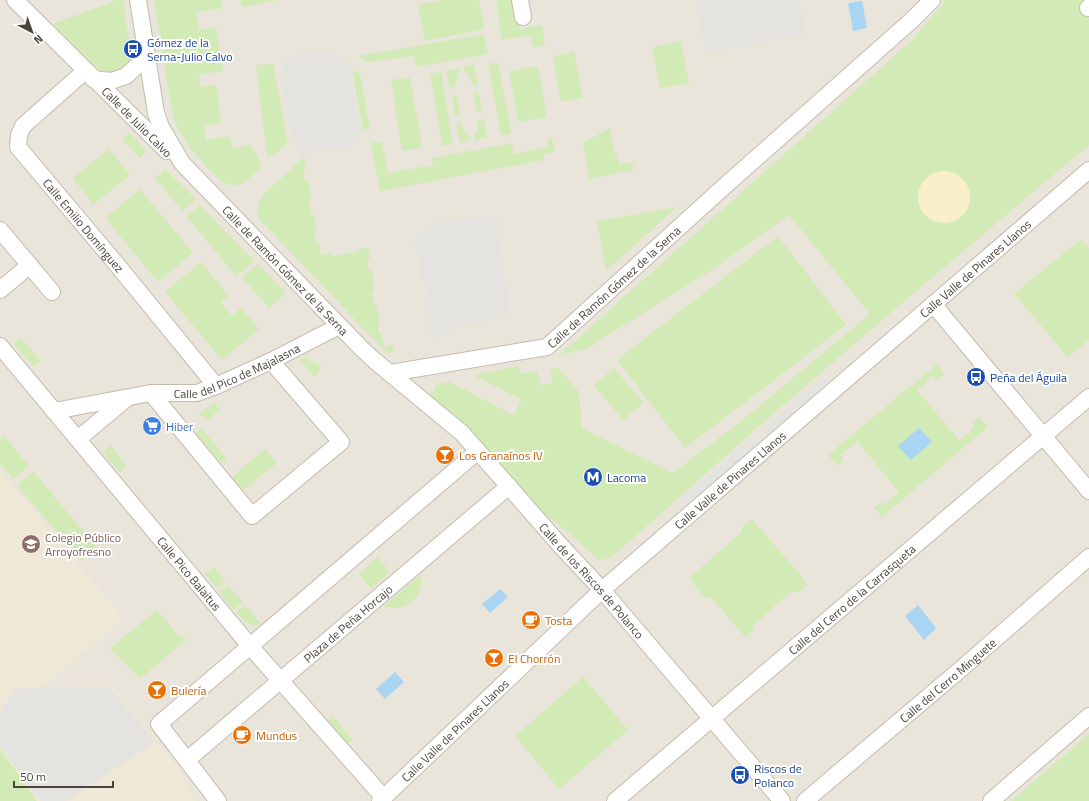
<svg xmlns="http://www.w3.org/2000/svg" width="1089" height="801" font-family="'Titillium Web',sans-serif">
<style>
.residential{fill:#eae5da}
.education{fill:#efe8d6}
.green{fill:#d2eab5}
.sand{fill:#f9efc9}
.parking{fill:#e5e3e0}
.water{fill:#a9d4f2}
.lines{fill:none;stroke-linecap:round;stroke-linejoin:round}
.street-casing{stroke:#c2bbae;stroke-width:18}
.street{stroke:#fff;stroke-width:16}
.labels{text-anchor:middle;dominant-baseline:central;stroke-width:4;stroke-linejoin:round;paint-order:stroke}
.transit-label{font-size:12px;fill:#164399;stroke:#fff;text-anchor:start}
.street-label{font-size:12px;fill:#4b4439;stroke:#fff}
.shop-label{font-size:12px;fill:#366cbe;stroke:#fff;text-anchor:start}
.food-label{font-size:12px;fill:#c56008;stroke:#fff;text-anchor:start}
.education-label{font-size:12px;fill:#785e54;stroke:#fff;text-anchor:start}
</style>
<rect width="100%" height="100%" fill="#f6f3ec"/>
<path class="residential" d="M0 0H1089V801H0Z"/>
<path class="education" d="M0 470 124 619 41 687 112 686 179 769 196 801H0Z"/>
<path class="green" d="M117 0H123L131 53C129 69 116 78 101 71L53 24Z
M154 0H221L223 8 196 12 199 30 216 27 223 71 199 75 201 87 216 85 221 123 204 126 206 140 230 136 232 148 251 145 262 166C237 190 234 194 208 168 198 158 183 139 177 126 172 115 169 94 167 82 163 54 159 27 154 0Z
M240 0H275V1L242 7Z
M441 0H479L484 29 425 41 418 5Z
M496 0H515L520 29 542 25 545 45 533 47 531 35 502 40Z
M946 0H1089V145L882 320 749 435 670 506 610 558 599 560 561 526 531 505 425 398 434 390 437 383 450 382 513 415 522 400 473 375 519 366 521 374 537 371 541 386 553 382 550 369 559 368 579 392 582 428 673 473 740 422 870 314 789 215 713 269 588 348 558 356 911 41Z
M484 34 488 54 416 67 414 56 369 62 358 56Z
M681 41 689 83 660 88 652 47Z
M574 52 583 98 561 102 553 56Z
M498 62 511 133 501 135 488 64Z
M273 64 288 142 276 154 267 156 256 65Z
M474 65 478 84 472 85 471 77 464 71V67Z
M538 66 547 117 518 122 509 71Z
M459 68C460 74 455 79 455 87L450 90 446 71Z
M352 71H356L360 74 370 129 363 130Z
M441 72 453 144 442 146 430 74Z
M410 77 422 147 402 151 391 80Z
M473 93H479L482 111 477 112Z
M457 95 460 115 455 116 452 96Z
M484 119 487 138 474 140V136L478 130V120Z
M461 124 465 132 471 137V140L460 143 456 125Z
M610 128 614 154H617L619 164 632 162 634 170 589 179 583 143Z
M129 132 147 152 140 158 122 139Z
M552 138 555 152 544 154V160L380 191 371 143 382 141 388 173 433 165 432 158 512 143 514 154 549 147 548 139Z
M109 149 130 175 93 205 73 178Z
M304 157 306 170 303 171 305 181 308 180 312 198 308 199 311 214H314L316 233H314L316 242H319L321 255 331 253V256L358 252 357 249 368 248 370 259 367 260 369 270H372L375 291 372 292 374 305H377L380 325H377L379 334H382L384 347 393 345 394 349 389 354 383 349 259 219 257 209 262 196Z
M165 169 196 199 182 211 155 178Z
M140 189 193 253 158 282 105 218Z
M200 205 254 261 236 276 186 216Z
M677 207 606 271 597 221Z
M778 236 846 325 685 448 617 360Z
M1081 239 1089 248V340L1068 357 1014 294Z
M201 262 229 296 221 302 232 316 241 308 259 329 222 360 165 292Z
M258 264 286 293 269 308 242 277Z
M21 338 41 361 33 367 14 344Z
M304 357 322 366 314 377 299 359Z
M937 364 945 374 937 380 933 376 917 390 959 440 975 427 972 423 979 417 988 427 882 517 874 508 881 502 883 506 899 492 857 441 841 455 844 459 837 466 828 455Z
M614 368 644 403 623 420 594 385Z
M214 403 220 410 207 420 198 415Z
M201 428 227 459 221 463 196 433Z
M4 436 29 466 13 479 0 464V439Z
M110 445 127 466 120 472 103 452Z
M265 449 277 463 243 490 232 477Z
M33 471 97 548 81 561 17 485Z
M752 519 808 584 798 593 794 591 790 594H788L752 627 754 630 745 637 710 596 706 599 689 578 742 532V527Z
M378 557 390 572 371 588 358 574Z
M214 567 226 582 217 589 205 574Z
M420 575C427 596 403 614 384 606Z
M228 585 243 602 234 610 219 592Z
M245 605 261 624 253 626 245 622 236 612Z
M157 610 180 637 183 636 186 640 140 679 110 648Z
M583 677 628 730 559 789 515 736Z
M333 716 353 740 347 744 328 721Z
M1089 734V801H1011Z
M0 748 37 801H0Z"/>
<path class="sand" d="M918 197a26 26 0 1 1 52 0a26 26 0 1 1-52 0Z"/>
<path class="parking" d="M696 0H799L805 34 706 53Z
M327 50 349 63 361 133 351 148 341 150 340 147 314 152 313 154 304 157 291 134 280 75 289 56Z
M497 215 498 235 510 310 504 318 472 323 431 340 429 326H432L431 316 428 317 424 297 427 296 425 281 422 282 419 263 421 262 419 253 416 254 413 241 429 224Z
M823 377 830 385 771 436 764 428Z
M751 439 758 446 685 508 679 500Z
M16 687 111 688 155 742 67 801H40L0 746V712Z"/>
<path class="water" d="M862 1 867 28 853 31 848 3Z
M919 428 932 442 911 460 898 446Z
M500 589 508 597 490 613 482 604Z
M918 605 936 628 924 640 905 616Z
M395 672 404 682 385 699 376 689Z"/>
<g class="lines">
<g class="street-casing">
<g id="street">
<path d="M15 0 167 151"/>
<path id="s1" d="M138 0 156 113 161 127 182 163 361 348 375 361 462 433 560 545 602 590 782 801"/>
<path d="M520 0 523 17"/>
<path d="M1088 8 1089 7"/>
<path id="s2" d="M85 71 23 126 19 135 18 147 118 266 216 386"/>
<path d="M93 79 111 81 126 76 147 56"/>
<path d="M0 230 52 292"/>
<path d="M0 290 30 265"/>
<path d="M933 304 1089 491"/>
<path id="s3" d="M0 346 250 646 384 798"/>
<path id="s4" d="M390 373 547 347 727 184 912 20 932 0"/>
<path d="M151 393 252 516 341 442 271 361"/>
<path id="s5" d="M54 411 151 393H197L216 386 271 361 339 326"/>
<path d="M78 439 127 398"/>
<path id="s6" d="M187 760 509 486"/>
<path d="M218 801 159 724 478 451"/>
<path id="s7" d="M380 801 602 590 1089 170"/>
<path id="s8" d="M615 801 1089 397"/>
<path id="s9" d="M805 801 961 669 1089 557"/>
<path d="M991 801 1089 716"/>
</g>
</g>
<use href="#street" class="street"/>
</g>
<defs>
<g id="bus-disc" transform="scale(1)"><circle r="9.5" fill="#1a4fb4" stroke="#fff"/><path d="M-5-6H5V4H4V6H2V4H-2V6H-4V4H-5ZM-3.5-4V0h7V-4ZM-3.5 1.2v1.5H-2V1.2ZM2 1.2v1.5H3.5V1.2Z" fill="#fff"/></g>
<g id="supermarket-disc" transform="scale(1)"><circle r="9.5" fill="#3f7fe0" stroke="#fff"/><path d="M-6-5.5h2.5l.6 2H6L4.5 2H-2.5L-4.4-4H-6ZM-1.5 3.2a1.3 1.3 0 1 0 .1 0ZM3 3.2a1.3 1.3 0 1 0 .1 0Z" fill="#fff"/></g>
<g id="bar-disc" transform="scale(1)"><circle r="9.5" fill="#e8710a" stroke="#fff"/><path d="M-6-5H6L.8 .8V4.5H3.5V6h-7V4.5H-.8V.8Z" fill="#fff"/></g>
<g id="metro-disc" transform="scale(1)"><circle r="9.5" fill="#1a4fb4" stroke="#fff"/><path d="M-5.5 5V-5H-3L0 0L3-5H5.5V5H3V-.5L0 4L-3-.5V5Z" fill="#fff"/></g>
<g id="school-disc" transform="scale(1)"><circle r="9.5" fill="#8d6e63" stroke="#fff"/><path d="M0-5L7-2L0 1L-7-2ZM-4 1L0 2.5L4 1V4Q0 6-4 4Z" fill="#fff"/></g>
<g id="cafe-disc" transform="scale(1)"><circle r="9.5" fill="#e8710a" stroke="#fff"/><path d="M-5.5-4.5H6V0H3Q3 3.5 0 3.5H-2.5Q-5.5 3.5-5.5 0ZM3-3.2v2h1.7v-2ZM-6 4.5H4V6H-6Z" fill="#fff"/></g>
</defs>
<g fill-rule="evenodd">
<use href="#bus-disc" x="133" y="49"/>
<use href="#bus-disc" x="976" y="377"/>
<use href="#supermarket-disc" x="152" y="426"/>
<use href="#bar-disc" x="445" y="455"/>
<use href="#metro-disc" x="593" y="477"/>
<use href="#school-disc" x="31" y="544"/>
<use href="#cafe-disc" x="531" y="620"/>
<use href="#bar-disc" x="494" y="658"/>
<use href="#bar-disc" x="157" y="690"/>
<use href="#cafe-disc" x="242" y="735"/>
<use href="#bus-disc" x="740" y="775"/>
</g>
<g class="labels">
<g class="transit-label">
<text x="147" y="42">Gómez de la<tspan x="147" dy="14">Serna-Julio Calvo</tspan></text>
<text x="990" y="377">Peña del Águila</text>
<text x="607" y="477">Lacoma</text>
<text x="754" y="768">Riscos de<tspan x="754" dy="14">Polanco</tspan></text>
</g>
<g class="street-label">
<text transform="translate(137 122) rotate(45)">Calle de Julio Calvo</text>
<text stroke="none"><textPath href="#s2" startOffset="207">Calle Emilio Domínguez</textPath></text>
<text stroke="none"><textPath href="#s7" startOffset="799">Calle Valle de Pinares Llanos</textPath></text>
<text stroke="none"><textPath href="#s1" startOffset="320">Calle de Ramón Gómez de la Serna</textPath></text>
<text stroke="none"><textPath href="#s4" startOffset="249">Calle de Ramón Gómez de la Serna</textPath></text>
<text stroke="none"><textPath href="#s5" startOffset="189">Calle del Pico de Majalasna</textPath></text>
<text stroke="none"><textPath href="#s7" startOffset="475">Calle Valle de Pinares Llanos</textPath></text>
<text stroke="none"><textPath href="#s3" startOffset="296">Calle Pico Balaitus</textPath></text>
<text stroke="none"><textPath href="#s1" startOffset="757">Calle de los Riscos de Polanco</textPath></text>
<text stroke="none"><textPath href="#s8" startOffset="311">Calle del Cerro de la Carrasqueta</textPath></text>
<text stroke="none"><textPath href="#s6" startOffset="211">Plaza de Peña Horcajo</textPath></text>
<text stroke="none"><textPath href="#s9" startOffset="187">Calle del Cerro Minguete</textPath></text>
<text stroke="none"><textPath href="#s7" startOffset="103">Calle Valle de Pinares Llanos</textPath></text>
</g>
<g class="shop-label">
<text x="166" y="426">Hiber</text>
</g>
<g class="food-label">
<text x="459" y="455">Los Granaínos IV</text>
<text x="545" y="620">Tosta</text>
<text x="508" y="658">El Chorrón</text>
<text x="171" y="690">Bulería</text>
<text x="256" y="735">Mundus</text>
</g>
<g class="education-label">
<text x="45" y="537">Colegio Público<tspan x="45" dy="14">Arroyofresno</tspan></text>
</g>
</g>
<g transform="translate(32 32) rotate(139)" stroke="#ffffff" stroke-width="3" paint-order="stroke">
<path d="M0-3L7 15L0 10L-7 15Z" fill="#4b4439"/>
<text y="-6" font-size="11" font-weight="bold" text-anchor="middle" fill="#4b4439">N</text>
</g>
<path d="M14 781v6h99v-6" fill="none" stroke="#4b4439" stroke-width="2"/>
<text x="20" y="781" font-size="12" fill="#4b4439" stroke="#ffffff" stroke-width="3" paint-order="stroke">50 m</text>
</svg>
